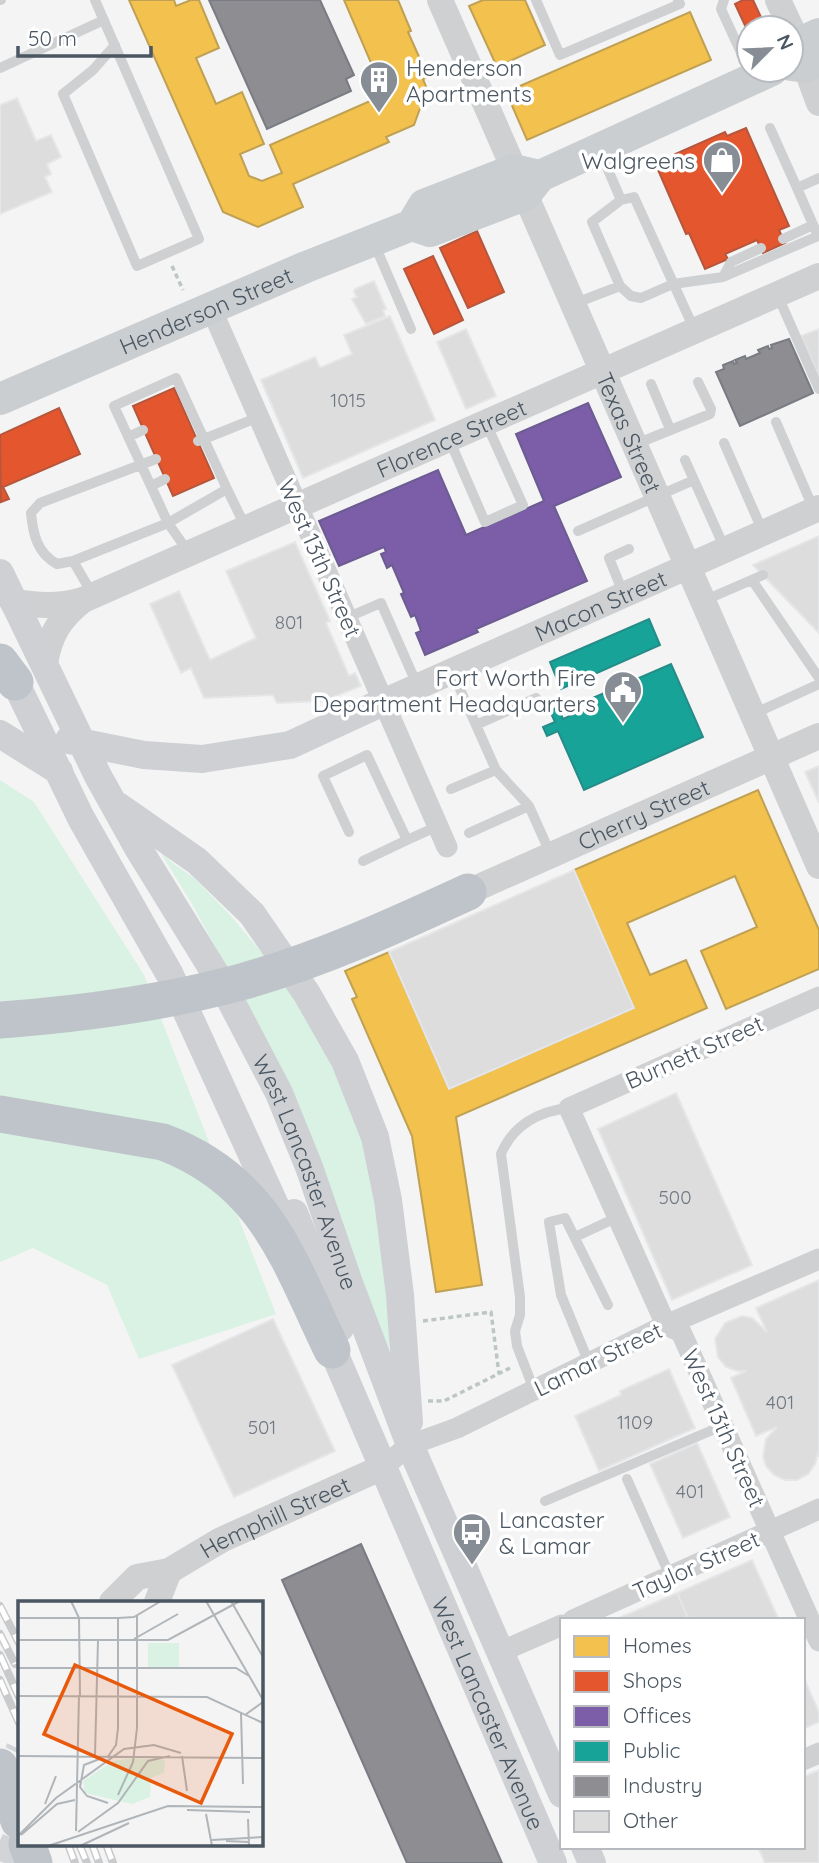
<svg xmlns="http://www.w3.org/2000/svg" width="819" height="1863" font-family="Quicksand,sans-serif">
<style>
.green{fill:#d9f2e3}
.homes{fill:#f2c14e;stroke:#c0a154;stroke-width:2}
.shops{fill:#e4572e;stroke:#b6573d;stroke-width:2}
.offices{fill:#7b5ea7;stroke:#6c5c92;stroke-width:2}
.public{fill:#17a398;stroke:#268c88;stroke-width:2}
.industry{fill:#8d8d92;stroke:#797c83;stroke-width:2}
.building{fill:#ddddde;stroke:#e5e6e7;stroke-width:2}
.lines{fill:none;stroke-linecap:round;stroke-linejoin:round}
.tertiary-tunnel{stroke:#d2d4d7;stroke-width:26;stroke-dasharray:26 13;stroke-linecap:butt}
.path{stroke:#bcc7c4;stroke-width:3.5;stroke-dasharray:5 3.5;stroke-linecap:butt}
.service{stroke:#ced0d2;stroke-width:10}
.minor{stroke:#ced0d2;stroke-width:21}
.tertiary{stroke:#ced0d2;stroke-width:26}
.secondary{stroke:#ced0d4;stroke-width:28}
.primary{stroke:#caced1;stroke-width:32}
.motorway{stroke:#bec4c9;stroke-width:37}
.rail-casing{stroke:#c9cacc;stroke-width:8}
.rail{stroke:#fff;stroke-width:5;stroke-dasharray:16;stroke-linecap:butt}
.labels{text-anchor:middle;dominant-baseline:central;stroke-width:7;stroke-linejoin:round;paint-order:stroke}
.number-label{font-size:19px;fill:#707881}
.poi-label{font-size:23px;fill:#4a5661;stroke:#fff;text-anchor:start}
.street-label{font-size:23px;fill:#4a5661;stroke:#fff}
.inset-road{fill:none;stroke:#b0b5b9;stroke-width:2}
.view{fill:#e8590c;fill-opacity:0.15;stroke:#e8590c;stroke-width:3.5}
.inset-edge{fill:none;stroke:#4a5661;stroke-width:3.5}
</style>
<rect width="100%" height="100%" fill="#f4f4f4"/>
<path class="green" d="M0 780 34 802 144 975 276 1314 139 1359 107 1285 33 1248 0 1262Z
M159 850 174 864 194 878 231 916 287 983 342 1085 363 1143 375 1189 389 1297V1365L266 1040 192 904Z"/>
<path class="homes" d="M129 0H174L176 6 191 0H199L219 48 196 58 216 104 242 92 264 144 240 154 249 176 262 181 282 173 270 145 377 98 381 86 344 0H398L411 31 408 32 428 77 423 79 427 89 414 125 386 137 389 142 293 184 303 207 258 227 223 212Z
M483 0H525L545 45 497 67 469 6Z
M690 12 711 60 527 140 506 92Z
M758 790 819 930V969L726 1009 701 951 757 927 735 876 627 923 650 975 686 960 707 1008 456 1117 482 1285 436 1292 412 1136 352 999 357 997 345 971 389 952 449 1089 634 1008 574 870Z"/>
<path class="shops" d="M743 0H753L766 28H749V34L735 4Z
M746 128 789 226 779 230 785 243 763 253 757 240 725 254 728 259 705 269 689 233 686 234 655 163 725 132 727 136Z
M477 231 504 292 468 308 440 248Z
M433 256 463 320 434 334 404 269Z
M174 388 214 478 173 496 133 406Z
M59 408 80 454 3 487 9 499 1 502 0 435Z"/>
<path class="offices" d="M588 403 621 477 554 506 587 581 476 629 478 632 425 655 416 633 421 631 415 615 411 617 401 594 404 593 392 565 387 568 381 554 386 552 384 547 339 566 319 521 438 470 466 535 544 501 516 434Z"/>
<path class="public" d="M649 619 660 645 561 689 550 662Z
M671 664 703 737 584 790 558 731 547 736 543 727 555 722 550 711 558 707 563 719 591 707 588 700Z"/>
<path class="industry" d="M209 0H320L354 75 346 79 351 91 267 129Z
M789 339 813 393 740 426 716 372 724 369 723 365 733 361 734 364 737 363 735 360 745 356 746 359 760 353 758 350 768 346 769 349 772 348 771 345Z
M361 1544 502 1863H407L282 1580Z"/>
<path class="building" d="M17 98 36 141 51 135 61 157 47 164 51 174 45 177 52 192 0 214V105Z
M374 281 386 309 383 310 385 316 366 324 352 299 357 297 354 292 355 289Z
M390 316 435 420 303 478 261 380 315 357 320 368 352 354 344 335Z
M466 329 496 396 466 409 437 342Z
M819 329V377L801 336Z
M819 536V633L753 565Z
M295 542 330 621 326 623 349 676 355 673 361 686 323 701 277 703 273 695 204 698 191 668 181 673 150 604 179 591 210 660 256 638 226 571Z
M819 766V803L805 772Z
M574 870 634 1008 449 1089 389 952Z
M676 1093 752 1265 672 1300 598 1129Z
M819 1280V1457L818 1453 815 1464 808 1474 797 1480H785L774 1475 766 1466 763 1457 766 1439 777 1427 756 1436 731 1378 746 1371H737L726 1367 718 1357 715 1339 725 1323 742 1316 752 1318 767 1332 756 1308Z
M273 1319 335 1451 234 1497 172 1365Z
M669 1369 695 1428 599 1471 575 1416 621 1395 620 1391Z
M697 1443 730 1517 683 1538 650 1464Z
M752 1560 779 1620H689L677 1593Z
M677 1593 689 1620H615L619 1618Z
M803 1676 819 1712V1722L803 1729Z
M819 1770V1863H765L758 1847H803V1777Z"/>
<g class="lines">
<path class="tertiary-tunnel" d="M0 1788 19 1749
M4 1863 19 1830"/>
<path class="path" d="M172 266 183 290
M423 1321 491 1312 499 1374
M428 1401H444L510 1368"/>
<path class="service" d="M0 0H1
M95 0 199 239 137 266 63 94 93 70 115 45
M536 0 560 55 680 4 678 0
M724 0 721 9 749 70
M0 68 104 20
M770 128 797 188 819 178
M600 151 621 200 634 197 695 331
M783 239 813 225
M374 243 411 329
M723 277 731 262 761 248
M620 286 592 222 621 200
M777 294 819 389
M573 304 620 286 631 296 641 298 673 284 723 277 818 236 797 188
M651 384 670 429
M776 422 814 510
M128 437 143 430
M449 439 485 522 523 505 486 423
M198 441 204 439 227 489 168 523 114 406 176 378 204 439 259 417
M724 443 763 532
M636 444 710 414 711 409 698 382
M156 459 40 503 31 513C33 534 37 553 57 564L73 561 168 523 189 553
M685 460 725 549
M151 486 165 479
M227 489 246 528
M578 531 694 480
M73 561 93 595
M752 580 819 678
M624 595 609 558 629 549
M703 601 763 575
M346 618 381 603 418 687
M452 671 496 770 529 806 551 855
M753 714 819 684
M476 725 536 698
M451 789 496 770
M349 832 323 776 367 755 407 840 438 826
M469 833 529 806
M363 861 407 840
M575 1237 618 1217
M589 1363 561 1295 549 1222 565 1218 608 1305
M534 1390 517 1346 515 1331 520 1315V1297L501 1154C513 1125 539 1111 569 1108
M627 1479 670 1576
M545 1501 722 1426"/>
<path class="minor" d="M211 308 447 847
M819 997 569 1108 666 1325 681 1332 819 1641
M383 1467 410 1445 457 1428 666 1325 819 1259
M573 1620 819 1509
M500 1652 562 1625
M803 1760 819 1753"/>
<g class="tertiary">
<path id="s1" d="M440 0 819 866"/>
<path d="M778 0 791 28"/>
<path d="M791 28 819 103"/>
<path id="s2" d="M12 601C37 606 58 607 83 600L819 276"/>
<path d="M45 663C50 634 60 618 83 600"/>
<path id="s3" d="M383 702 819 508"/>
<path id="s4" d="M468 892 819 736"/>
<path id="s5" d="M112 1602 137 1577 169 1571 221 1540 383 1467"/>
<path d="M157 1602 169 1571"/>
</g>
<g class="secondary">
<path id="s6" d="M0 573 98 776 138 848 223 986 279 1093 309 1167 349 1283 410 1445 562 1794"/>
<path d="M6 663 81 818 170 975 290 1238"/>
<path d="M0 734 59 771"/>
<path d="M69 740 144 755 202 759 290 745 383 702"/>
<path d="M118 806 197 861 252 914 307 994 345 1061 375 1137 388 1200 400 1295 409 1422"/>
<path d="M294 1213 340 1328"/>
<path id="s7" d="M325 1332 553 1863"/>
<path d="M585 1847 592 1863"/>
</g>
<g class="primary">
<path d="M791 51 798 44 819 34"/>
<path d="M791 65 806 67 819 61"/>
<path d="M412 225 430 231 496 206 525 195 540 176 772 70"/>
<path id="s8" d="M0 399 306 267 412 225 424 205 514 170 540 176"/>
</g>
<path class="motorway" d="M0 662 15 682
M0 1020C81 1014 163 1003 241 982 320 960 394 926 468 892
M0 1114 163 1142C266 1181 288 1259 332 1350
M0 1767 19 1821
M27 1844 34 1863"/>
<g class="rail-casing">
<path id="rail" d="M0 1606 19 1643
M0 1634 15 1664
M0 1655 19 1697
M0 1680 19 1723
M68 1844 75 1863
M79 1844 87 1863
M92 1844 99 1863
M106 1844 113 1863"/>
</g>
<use href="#rail" class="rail"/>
</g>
<defs>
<g id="building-pin" transform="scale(2.0125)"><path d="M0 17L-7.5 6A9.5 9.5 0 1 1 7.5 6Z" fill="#868d94" stroke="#fff"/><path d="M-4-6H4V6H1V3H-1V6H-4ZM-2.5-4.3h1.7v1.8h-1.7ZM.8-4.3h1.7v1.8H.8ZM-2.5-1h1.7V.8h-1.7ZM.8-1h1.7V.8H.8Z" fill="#fff"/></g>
<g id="shop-pin" transform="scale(2.0125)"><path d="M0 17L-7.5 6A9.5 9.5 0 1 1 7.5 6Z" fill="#868d94" stroke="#fff"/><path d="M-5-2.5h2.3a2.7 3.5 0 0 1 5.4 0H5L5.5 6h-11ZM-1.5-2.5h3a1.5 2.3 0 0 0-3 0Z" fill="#fff"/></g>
<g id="civic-pin" transform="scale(2.0125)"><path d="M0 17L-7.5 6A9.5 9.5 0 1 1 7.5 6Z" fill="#868d94" stroke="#fff"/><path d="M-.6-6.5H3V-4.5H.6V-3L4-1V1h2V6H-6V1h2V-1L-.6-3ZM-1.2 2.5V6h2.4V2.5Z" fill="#fff"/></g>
<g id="bus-pin" transform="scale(2.0125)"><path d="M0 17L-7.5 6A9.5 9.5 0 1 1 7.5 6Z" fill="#868d94" stroke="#fff"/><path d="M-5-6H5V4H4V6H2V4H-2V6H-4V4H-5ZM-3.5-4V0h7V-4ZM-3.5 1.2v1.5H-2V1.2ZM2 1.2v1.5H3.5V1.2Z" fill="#fff"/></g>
</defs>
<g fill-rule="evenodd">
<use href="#building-pin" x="379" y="80"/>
<use href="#shop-pin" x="722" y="160"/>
<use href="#civic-pin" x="623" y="690"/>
<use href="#bus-pin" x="472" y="1532"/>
</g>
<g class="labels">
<g class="number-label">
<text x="348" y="400">1015</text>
<text x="289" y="622">801</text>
<text x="675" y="1197">500</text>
<text x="780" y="1402">401</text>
<text x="635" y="1422">1109</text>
<text x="262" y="1427">501</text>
<text x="690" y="1491">401</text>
</g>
<g class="poi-label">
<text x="406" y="67">Henderson<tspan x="406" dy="26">Apartments</tspan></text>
<text x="695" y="160" text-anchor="end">Walgreens</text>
<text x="596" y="677" text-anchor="end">Fort Worth Fire<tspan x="596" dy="26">Department Headquarters</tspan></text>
<text x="499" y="1519">Lancaster<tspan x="499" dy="26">&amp; Lamar</tspan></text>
</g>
<g class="street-label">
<text stroke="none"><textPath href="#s8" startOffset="224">Henderson Street</textPath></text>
<text stroke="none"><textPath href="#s1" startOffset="472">Texas Street</textPath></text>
<text stroke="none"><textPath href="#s2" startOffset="474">Florence Street</textPath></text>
<text transform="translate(320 558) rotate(66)">West 13th Street</text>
<text stroke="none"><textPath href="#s3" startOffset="238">Macon Street</textPath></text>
<text stroke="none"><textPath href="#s4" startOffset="192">Cherry Street</textPath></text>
<text transform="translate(694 1052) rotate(-24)">Burnett Street</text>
<text stroke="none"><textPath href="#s6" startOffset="674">West Lancaster Avenue</textPath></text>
<text transform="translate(598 1359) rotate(-26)">Lamar Street</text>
<text transform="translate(724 1428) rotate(66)">West 13th Street</text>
<text stroke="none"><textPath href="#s5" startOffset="187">Hemphill Street</textPath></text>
<text transform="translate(696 1565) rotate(-24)">Taylor Street</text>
<text stroke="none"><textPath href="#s7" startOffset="415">West Lancaster Avenue</textPath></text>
</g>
</g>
<g transform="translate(18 1601)">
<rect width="245" height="245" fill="#f4f4f4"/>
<path d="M130 42H161V66L130 67ZM114 157 147 159 146 172 133 177 132 196 114 203 67 192 65 180 95 160Z" fill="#d9f2e3"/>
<path class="inset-road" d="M53 0 61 17 62 96M188 0 245 99M213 0 245 56M0 17H100V127M100 17 116 16 143 0M116 38 160 13M0 39H150L222 0M0 67H218L231 75M0 95 189 96 245 122M223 112 225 183M227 114 245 101M119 127V15M77 154 80 39M0 155 245 157M164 155 169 190M84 157 66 164 62 186 69 195 90 202M89 157 98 144 100 127M100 194 115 161 119 127M27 203 38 175M169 209 232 211M188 213 194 245M230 218 231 245M58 230 61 94M60 231 100 202 130 160 152 155M3 234 39 203 57 199M0 235 38 197 106 148 136 144 163 152M194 239 245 236M208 240 231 241M30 245 150 205 245 206M62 245 111 222"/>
<path class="view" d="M57 64 214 133 183 202 26 133Z"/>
<rect width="245" height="245" class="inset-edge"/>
</g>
<rect x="560" y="1618" width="245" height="231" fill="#ffffff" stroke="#b7bbc0" stroke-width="2"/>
<rect x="574" y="1636" width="35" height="21" fill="#f2c14e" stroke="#b7bbc0" stroke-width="2"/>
<text x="623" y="1653" font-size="21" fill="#4a5661">Homes</text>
<rect x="574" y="1671" width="35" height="21" fill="#e4572e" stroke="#b7bbc0" stroke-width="2"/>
<text x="623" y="1688" font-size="21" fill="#4a5661">Shops</text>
<rect x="574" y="1706" width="35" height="21" fill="#7b5ea7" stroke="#b7bbc0" stroke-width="2"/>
<text x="623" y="1723" font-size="21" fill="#4a5661">Offices</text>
<rect x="574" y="1741" width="35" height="21" fill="#17a398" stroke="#b7bbc0" stroke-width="2"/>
<text x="623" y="1758" font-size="21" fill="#4a5661">Public</text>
<rect x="574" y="1776" width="35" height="21" fill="#8d8d92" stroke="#b7bbc0" stroke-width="2"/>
<text x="623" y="1793" font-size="21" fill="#4a5661">Industry</text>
<rect x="574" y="1811" width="35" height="21" fill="#ddddde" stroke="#b7bbc0" stroke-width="2"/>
<text x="623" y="1828" font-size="21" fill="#4a5661">Other</text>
<g transform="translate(770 49) rotate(66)"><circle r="33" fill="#ffffff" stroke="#b7bbc0" stroke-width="2"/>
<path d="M0-5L12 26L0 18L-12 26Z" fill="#868d94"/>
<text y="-10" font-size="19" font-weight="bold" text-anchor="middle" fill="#4a5661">N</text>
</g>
<path d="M18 46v10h133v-10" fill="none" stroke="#4a5661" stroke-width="3.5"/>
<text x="28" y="46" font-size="21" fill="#4a5661" stroke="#ffffff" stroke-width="5" paint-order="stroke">50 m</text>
</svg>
